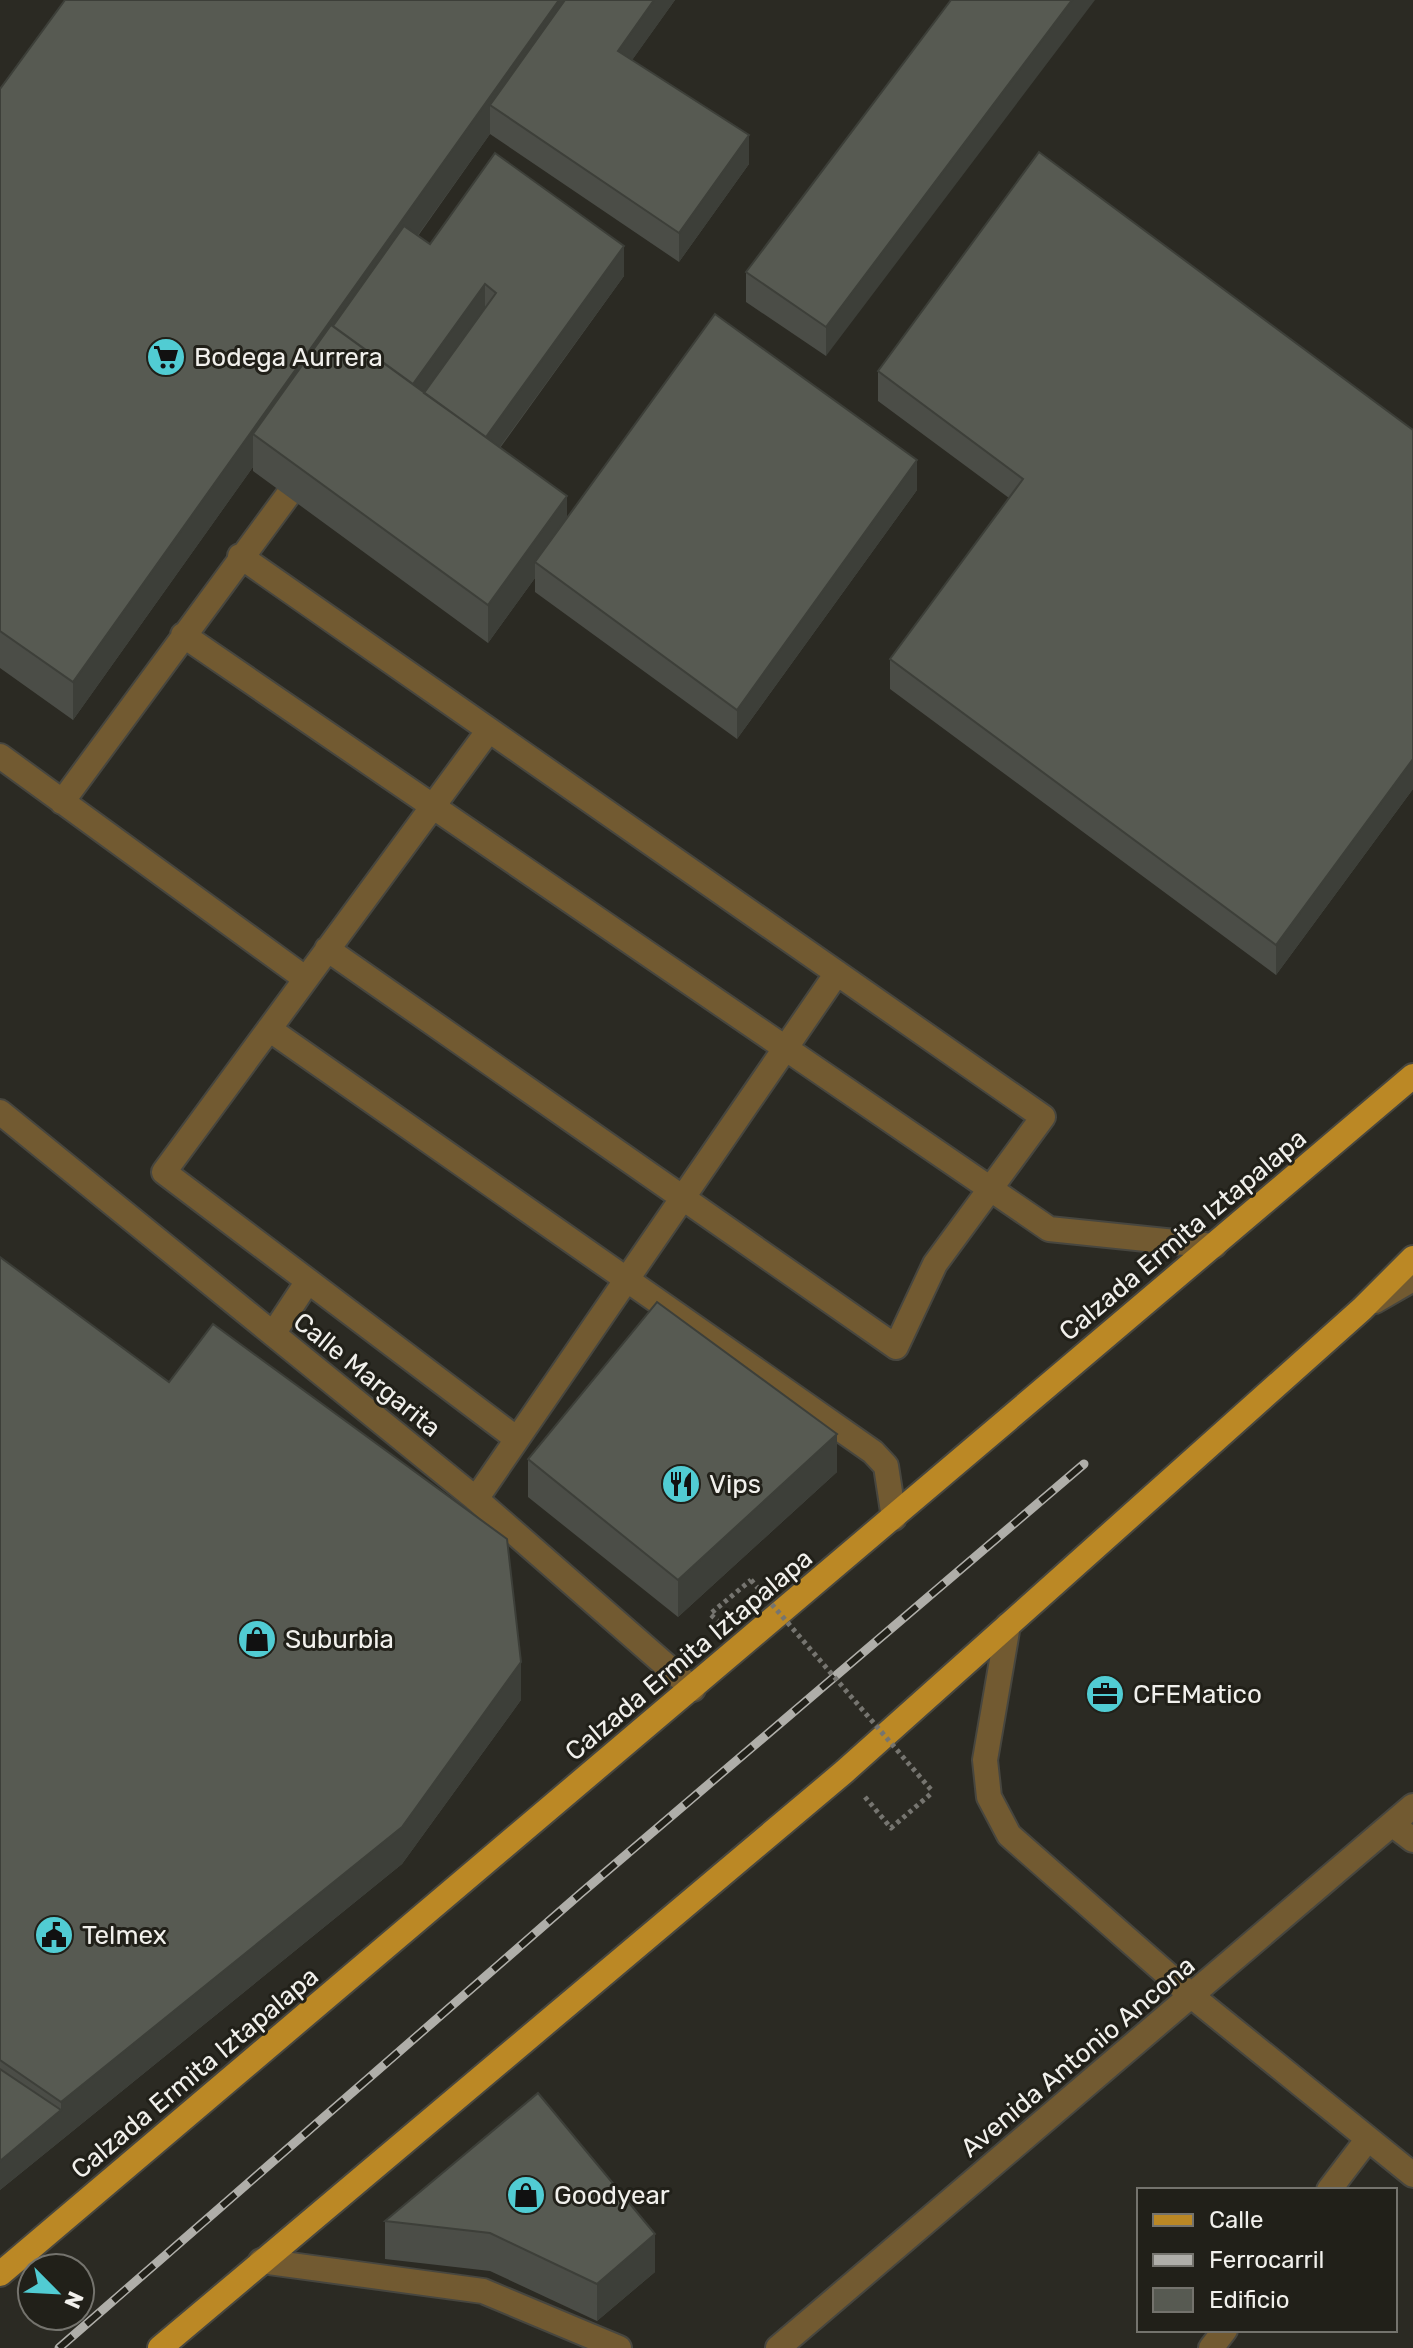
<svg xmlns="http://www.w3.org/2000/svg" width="1413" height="2348" font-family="Rubik,sans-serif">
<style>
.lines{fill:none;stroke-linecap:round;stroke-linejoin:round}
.minor-casing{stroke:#47463f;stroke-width:28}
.major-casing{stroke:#47463f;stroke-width:28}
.path{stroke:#767570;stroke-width:5;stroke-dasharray:4 4;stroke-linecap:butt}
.minor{stroke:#725a31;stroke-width:24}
.major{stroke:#bb8825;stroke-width:24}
.rail-casing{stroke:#afaea9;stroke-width:9}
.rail{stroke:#212019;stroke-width:6;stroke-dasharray:18;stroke-linecap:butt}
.path-bridge{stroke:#767570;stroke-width:5;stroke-dasharray:4 4;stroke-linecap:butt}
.wall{fill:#4b4d47}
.shaded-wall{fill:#3d3f39}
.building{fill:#575a52;stroke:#3d3f39;stroke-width:2}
.labels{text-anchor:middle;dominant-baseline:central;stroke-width:6;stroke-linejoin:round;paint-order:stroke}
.poi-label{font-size:26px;fill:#f1f0ec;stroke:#212019;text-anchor:start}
.street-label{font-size:26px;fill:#f1f0ec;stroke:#212019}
</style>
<rect width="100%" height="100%" fill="#2b2a23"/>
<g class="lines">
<g class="minor-casing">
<path id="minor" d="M240 556 1043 1117 935 1264 896 1347 327 949
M183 635 1049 1229 1214 1246
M489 730 164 1172 517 1439
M0 756 306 979
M62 802 305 472
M269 1029 873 1452 886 1466 894 1518
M0 1112 476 1499 693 1689
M1375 1301 1413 1279
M273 1334 308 1281
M476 1499 837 973
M1008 1625 985 1760 989 1797 1009 1835 1193 1997 1413 2175
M1392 1824 1413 1840
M1329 2190 1367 2140
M261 2261 483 2291 619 2348
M778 2348 1413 1806
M1211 2348 1225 2330"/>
</g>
<g class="major-casing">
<path id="major" d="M0 2274 1413 1076
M160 2348 844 1772 1362 1309 1413 1258"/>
</g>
<path class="path" d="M720 1623 710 1614 751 1580
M865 1797 891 1828 933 1792"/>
<use href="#minor" class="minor"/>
<use href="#major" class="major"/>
<g class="rail-casing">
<path id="rail" d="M59 2348 580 1894 1084 1464"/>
</g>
<use href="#rail" class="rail"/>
<path class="path-bridge" d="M751 1580 933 1792"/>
</g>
<path class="wall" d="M65 0H675L632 60 749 164 679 262 490 134 418 236 430 244 624 276 500 448 567 519 917 490 737 739 535 592V578L488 643 253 471V467L73 720 0 668V89Z
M951 0 826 356 746 302V272Z
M878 371 1413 430V789L1276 975 890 689V659L1009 498 878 401Z
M0 1257 521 1700 402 1864 0 2190Z
M528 1459 837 1472 678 1617 528 1497Z
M385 2221 655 2234V2272L597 2321 490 2271 385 2259Z"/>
<path class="shaded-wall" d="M559 0H586L490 105V134L343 340 253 434V467L73 720V682Z
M654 0H675L618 80V51Z
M1072 0H1095L826 356V327Z
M749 135V164L679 262V233Z
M624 246V276L481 473V443Z
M485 284V314L420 403 410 388Z
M917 460V490L737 739V710Z
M567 496V534L535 562V578L488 643V605Z
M1413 759V789L1276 975V945Z
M837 1434V1472L678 1617V1580Z
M521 1662V1700L402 1864 0 2190V2161L61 2110V2102Z
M655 2234V2272L597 2321V2284Z"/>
<path class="building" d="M65 0H559L73 682 0 631V89Z
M565 0H654L618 51 749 135 679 233 490 105Z
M951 0H1072L826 327 746 272Z
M1039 152 1413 430V759L1276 945 890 659 1023 479 878 371Z
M495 153 624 246 486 437 424 393 496 293 485 284 413 384 333 326 404 226 430 244Z
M715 314 917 460 737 710 535 562Z
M331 325 567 496 488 605 253 434Z
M0 1257 169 1382 213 1324 507 1539 521 1662 402 1827 61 2102 0 2060Z
M657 1302 837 1434 678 1580 528 1459Z
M0 2069 61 2110 0 2161Z
M538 2093 655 2234 597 2284 490 2233 385 2221Z"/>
<defs>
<g id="supermarket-disc" transform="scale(2)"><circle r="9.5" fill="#51ccd3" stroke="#212019"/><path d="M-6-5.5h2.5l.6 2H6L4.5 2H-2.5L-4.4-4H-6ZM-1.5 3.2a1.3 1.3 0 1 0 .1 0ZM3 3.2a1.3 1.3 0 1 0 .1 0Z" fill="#111"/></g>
<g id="restaurant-disc" transform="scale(2)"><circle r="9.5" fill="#51ccd3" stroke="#212019"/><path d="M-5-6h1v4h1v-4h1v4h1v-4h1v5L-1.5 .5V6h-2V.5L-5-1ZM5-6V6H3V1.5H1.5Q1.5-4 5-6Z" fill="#111"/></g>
<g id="shop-disc" transform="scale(2)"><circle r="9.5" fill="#51ccd3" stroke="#212019"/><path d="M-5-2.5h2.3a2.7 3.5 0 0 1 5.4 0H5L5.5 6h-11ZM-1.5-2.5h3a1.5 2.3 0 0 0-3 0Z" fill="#111"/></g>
<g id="office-disc" transform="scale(2)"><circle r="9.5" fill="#51ccd3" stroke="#212019"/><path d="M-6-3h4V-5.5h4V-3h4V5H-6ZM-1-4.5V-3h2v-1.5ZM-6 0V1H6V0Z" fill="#111"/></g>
<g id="civic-disc" transform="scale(2)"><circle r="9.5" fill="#51ccd3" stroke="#212019"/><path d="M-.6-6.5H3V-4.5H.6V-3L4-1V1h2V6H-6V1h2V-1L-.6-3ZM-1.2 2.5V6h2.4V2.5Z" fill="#111"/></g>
</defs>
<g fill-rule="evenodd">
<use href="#supermarket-disc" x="166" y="357"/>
<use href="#restaurant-disc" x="681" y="1484"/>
<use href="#shop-disc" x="257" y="1639"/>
<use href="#office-disc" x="1105" y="1694"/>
<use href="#civic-disc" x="54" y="1935"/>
<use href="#shop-disc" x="526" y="2195"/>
</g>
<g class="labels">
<g class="poi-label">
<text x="194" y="357">Bodega Aurrera</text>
<text x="709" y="1484">Vips</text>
<text x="285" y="1639">Suburbia</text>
<text x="1133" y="1694">CFEMatico</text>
<text x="82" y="1935">Telmex</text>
<text x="554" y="2195">Goodyear</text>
</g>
<g class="street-label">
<text transform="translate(1183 1235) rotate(-40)">Calzada Ermita Iztapalapa</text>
<text transform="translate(367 1375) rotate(39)">Calle Margarita</text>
<text transform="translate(689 1655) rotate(-40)">Calzada Ermita Iztapalapa</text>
<text transform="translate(1078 2057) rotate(-40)">Avenida Antonio Ancona</text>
<text transform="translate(195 2073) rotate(-40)">Calzada Ermita Iztapalapa</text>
</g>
</g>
<rect x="1137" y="2188" width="260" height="144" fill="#212019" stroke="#74736d" stroke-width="2"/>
<rect x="1153" y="2214" width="40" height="12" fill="#bb8825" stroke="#74736d" stroke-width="2"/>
<text x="1209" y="2228" font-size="24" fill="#f1f0ec">Calle</text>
<rect x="1153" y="2254" width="40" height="12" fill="#afaea9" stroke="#74736d" stroke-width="2"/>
<text x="1209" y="2268" font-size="24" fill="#f1f0ec">Ferrocarril</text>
<rect x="1153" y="2288" width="40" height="24" fill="#575a52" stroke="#74736d" stroke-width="2"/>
<text x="1209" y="2308" font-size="24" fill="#f1f0ec">Edificio</text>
<g transform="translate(56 2292) rotate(114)"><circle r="38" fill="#212019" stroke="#74736d" stroke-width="2"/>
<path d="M0-6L14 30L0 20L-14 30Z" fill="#51ccd3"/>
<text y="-12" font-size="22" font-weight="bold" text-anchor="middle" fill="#f1f0ec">N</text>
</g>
</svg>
